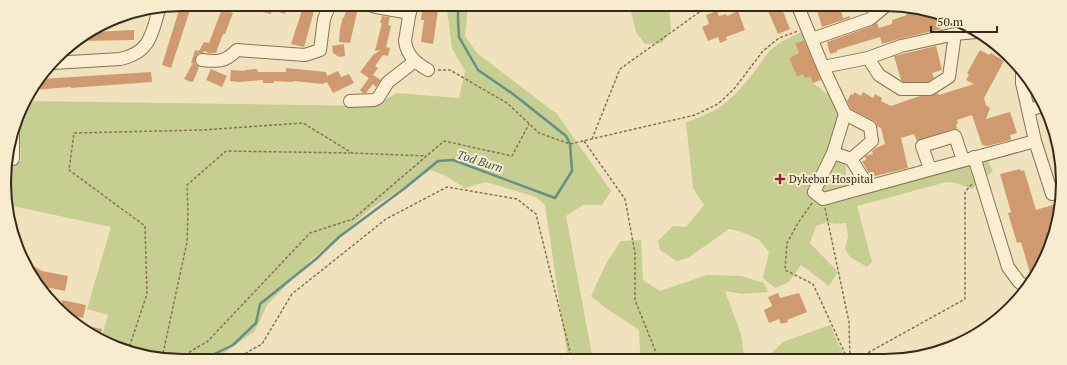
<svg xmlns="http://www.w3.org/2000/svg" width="1067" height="365" font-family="'PT Serif',serif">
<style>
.green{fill:#c6ce91}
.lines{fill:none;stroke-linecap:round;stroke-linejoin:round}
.stream{stroke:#688f86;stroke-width:2.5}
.building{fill:#d09a71}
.minor-casing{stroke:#897256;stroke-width:14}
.path{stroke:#897256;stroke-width:1.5;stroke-dasharray:3 2;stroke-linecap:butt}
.minor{stroke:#faefd1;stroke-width:12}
.poi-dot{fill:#9b2423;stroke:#f7eccd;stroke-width:1.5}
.labels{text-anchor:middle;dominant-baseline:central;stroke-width:4;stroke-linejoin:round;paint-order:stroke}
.poi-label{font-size:11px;fill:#37291b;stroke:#f7eccd;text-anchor:start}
.water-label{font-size:12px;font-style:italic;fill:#295856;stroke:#f7eccd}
.rim{fill:none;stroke:#37291b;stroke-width:2}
</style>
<rect width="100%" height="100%" fill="#f0e2bd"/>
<path class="green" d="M629 4H669L671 30 662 43 645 44 636 32Z
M454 5H468L465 36 477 53 557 114 611 191 602 205H583L566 216 593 360H568L545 205 536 197 486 182 465 188 446 176 431 170 372 208 311 260 267 305 255 331 213 361H183L137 355 101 339 108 315 87 309 111 227 8 205 6 162 21 161 19 116 24 101 373 106 397 93 459 98 465 71 452 48 447 10Z
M804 31 807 38 795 43 799 53 789 58 797 77 803 74 810 76 813 83 826 93 842 89 847 110 841 142 845 152 846 176 849 187 987 159 993 171 972 189 956 183 947 182 857 206 872 262 867 267 850 257 845 249 848 237 846 223 836 224 827 222 816 226 810 243 838 272 829 286 801 265 789 282 775 288 763 278 769 252 758 239 739 231 729 229 688 258 677 261 660 250 658 241 673 226 686 227 704 205 693 188 686 122C721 111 733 99 755 71 760 64 765 55 772 49 781 41 793 36 804 31Z
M641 240 643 280 660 291 707 275 741 276 764 283 768 292 743 294 725 291 741 334 744 355 759 360H630L640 352 639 330 607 309 591 296 607 262 621 241Z
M830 325 846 360H765L783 342Z"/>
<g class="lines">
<path class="stream" d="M200 361 233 345 256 323 260 304 316 259 339 237 405 188 438 161 453 160 555 198 572 171 570 144 566 136 546 120 513 94 478 70 459 37 458 20V4"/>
</g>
<path class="building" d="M240 4H288L285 14 272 10 271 14 240 7Z
M304 4H316L304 47 291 44Z
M423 4H439L433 44 421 42 424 20H421Z
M771 4H780L790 29 778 34 766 6Z
M839 4 843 18 850 16V18L822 27 817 10Z
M347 5 358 8 350 43 339 42 340 29 343 17 344 18Z
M180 7 190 10 171 68 162 65Z
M905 7 930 10 941 15 943 22 939 23 941 29 899 39 882 44 880 37 837 50V52L830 54 827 42 872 26 877 23 879 28 892 24V20L907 15Z
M222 9 233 13 225 34H223L216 53H209L204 51 203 53H199L196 56 195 63 199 67 193 82 192 81 191 82 184 79 193 63H191L195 50 199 51 204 42 209 43Z
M717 11 719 16 726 14 727 16 738 11 745 30 726 37 727 40 720 43 718 37 708 41 702 27 709 24 706 15Z
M382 16 390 17 388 25 391 26 386 47 390 48 388 56 383 55 375 66 378 68 373 75 381 80 376 87 373 84 366 93H363L360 90 369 78 360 72 373 55 381 50 375 51 382 23H380Z
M134 30V40L76 41 92 32Z
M804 40 821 80 813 83 810 76 805 78 803 74 797 77 789 58 799 53 795 43Z
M344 44 345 56 339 57 333 53 332 46Z
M936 46 942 70 932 73 934 78 928 82H903L901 80 894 56Z
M980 50 989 55 991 53 1004 61 984 98 986 105 990 108 986 119 1010 112 1017 133 1010 135 1011 140 987 146 982 145 972 115 957 120 958 124H956L957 129H953L917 141 914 134 901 138 908 168 871 177 862 161 866 160 865 156 873 154 872 151 876 148 885 144 881 128 877 126 876 122 851 109 847 101 851 94 853 95 854 92 861 96 863 92 873 98 875 94 882 98 881 101 891 106 920 96H930L938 93 939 95 974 84 966 80 969 75 967 73Z
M286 68 326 72 327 76 338 71 341 77 349 74 354 83 333 93 327 82 323 84 293 81V82L274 81V83H263V80L238 82 230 81 231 70 246 71 245 70 257 69 258 72H286Z
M211 69 227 76 222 87 206 80Z
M151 72 152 82 71 88V87L33 90 41 79Z
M1020 169 1021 171 1024 170 1036 210 1059 203 1057 228 1053 237 1045 240 1048 250 1039 272 1032 280 1021 242 1017 243 1008 213 1011 212 1000 174Z
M25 261 42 271 68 276 65 291 41 286 35 283Z
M778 293 780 298 799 293 807 312 787 320 788 322 781 324 779 319 769 323 764 310 772 306 768 297Z
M62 300 86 305 83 318 67 315 61 308Z
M87 326 102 329 100 338 85 332Z"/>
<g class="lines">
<g class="minor-casing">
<path id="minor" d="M366 4 376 7 410 13
M411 4 405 41C407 56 416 63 428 70
M797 4 823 67 868 58 901 46 955 34 976 32
M812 39 870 19 888 4
M868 58 879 75 901 89H930L949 77 955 34
M202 60C219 62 225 62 237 50L305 55 320 50 324 19 330 4
M53 63 120 59C150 53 152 34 159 9
M823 67 845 114 833 153 814 192 823 199 1035 141
M1022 73V83L1035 141 1052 194
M350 101 374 100 378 98 388 82 415 61
M1028 110 1043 106
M845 114 870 127 872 141 851 159
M833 153 851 159 868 186
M974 157 1008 267 1019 282 1027 287
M6 159H13V135
M930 169 922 146 955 136 963 160"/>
</g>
<path class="path" d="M438 70H450L507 103 539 133 570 144 695 115 718 104 734 89 763 51 779 38 798 31
M592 139 620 69 705 8V4
M584 141 625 199 635 253V300L659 360
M812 203 798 223 787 243 785 270 813 284 848 360
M825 208 849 322 850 360
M128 351 147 294 145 226 69 170 74 133 202 130 303 123 352 153 427 156
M162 358 187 242 188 213 187 185 226 151 350 153
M176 360 208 341 310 233 353 219 444 141 512 156 529 124
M855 360 965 299V192L972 184
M232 361 262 344 292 294 386 219 447 187 517 199 536 214 572 360"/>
<use href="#minor" class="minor"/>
</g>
<path class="poi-dot" d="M778 173h4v4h4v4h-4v4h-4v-4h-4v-4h4z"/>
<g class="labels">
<g class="poi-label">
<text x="789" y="179">Dykebar Hospital</text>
</g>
<g class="water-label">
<text transform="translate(480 161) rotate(18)">Tod Burn</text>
</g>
</g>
<path d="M0 0H1067V365H0ZM182 11H885A171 171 0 0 1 1056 182V183A171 171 0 0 1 885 354H182A171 171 0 0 1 11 183V182A171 171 0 0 1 182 11Z" fill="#f7eccd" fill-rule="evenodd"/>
<path class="rim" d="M182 11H885A171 171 0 0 1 1056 182V183A171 171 0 0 1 885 354H182A171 171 0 0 1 11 183V182A171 171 0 0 1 182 11Z"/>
<path d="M931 26v6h66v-6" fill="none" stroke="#37291b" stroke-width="2"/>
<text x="937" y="26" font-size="12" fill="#37291b" stroke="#f7eccd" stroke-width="3" paint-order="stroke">50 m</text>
</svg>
